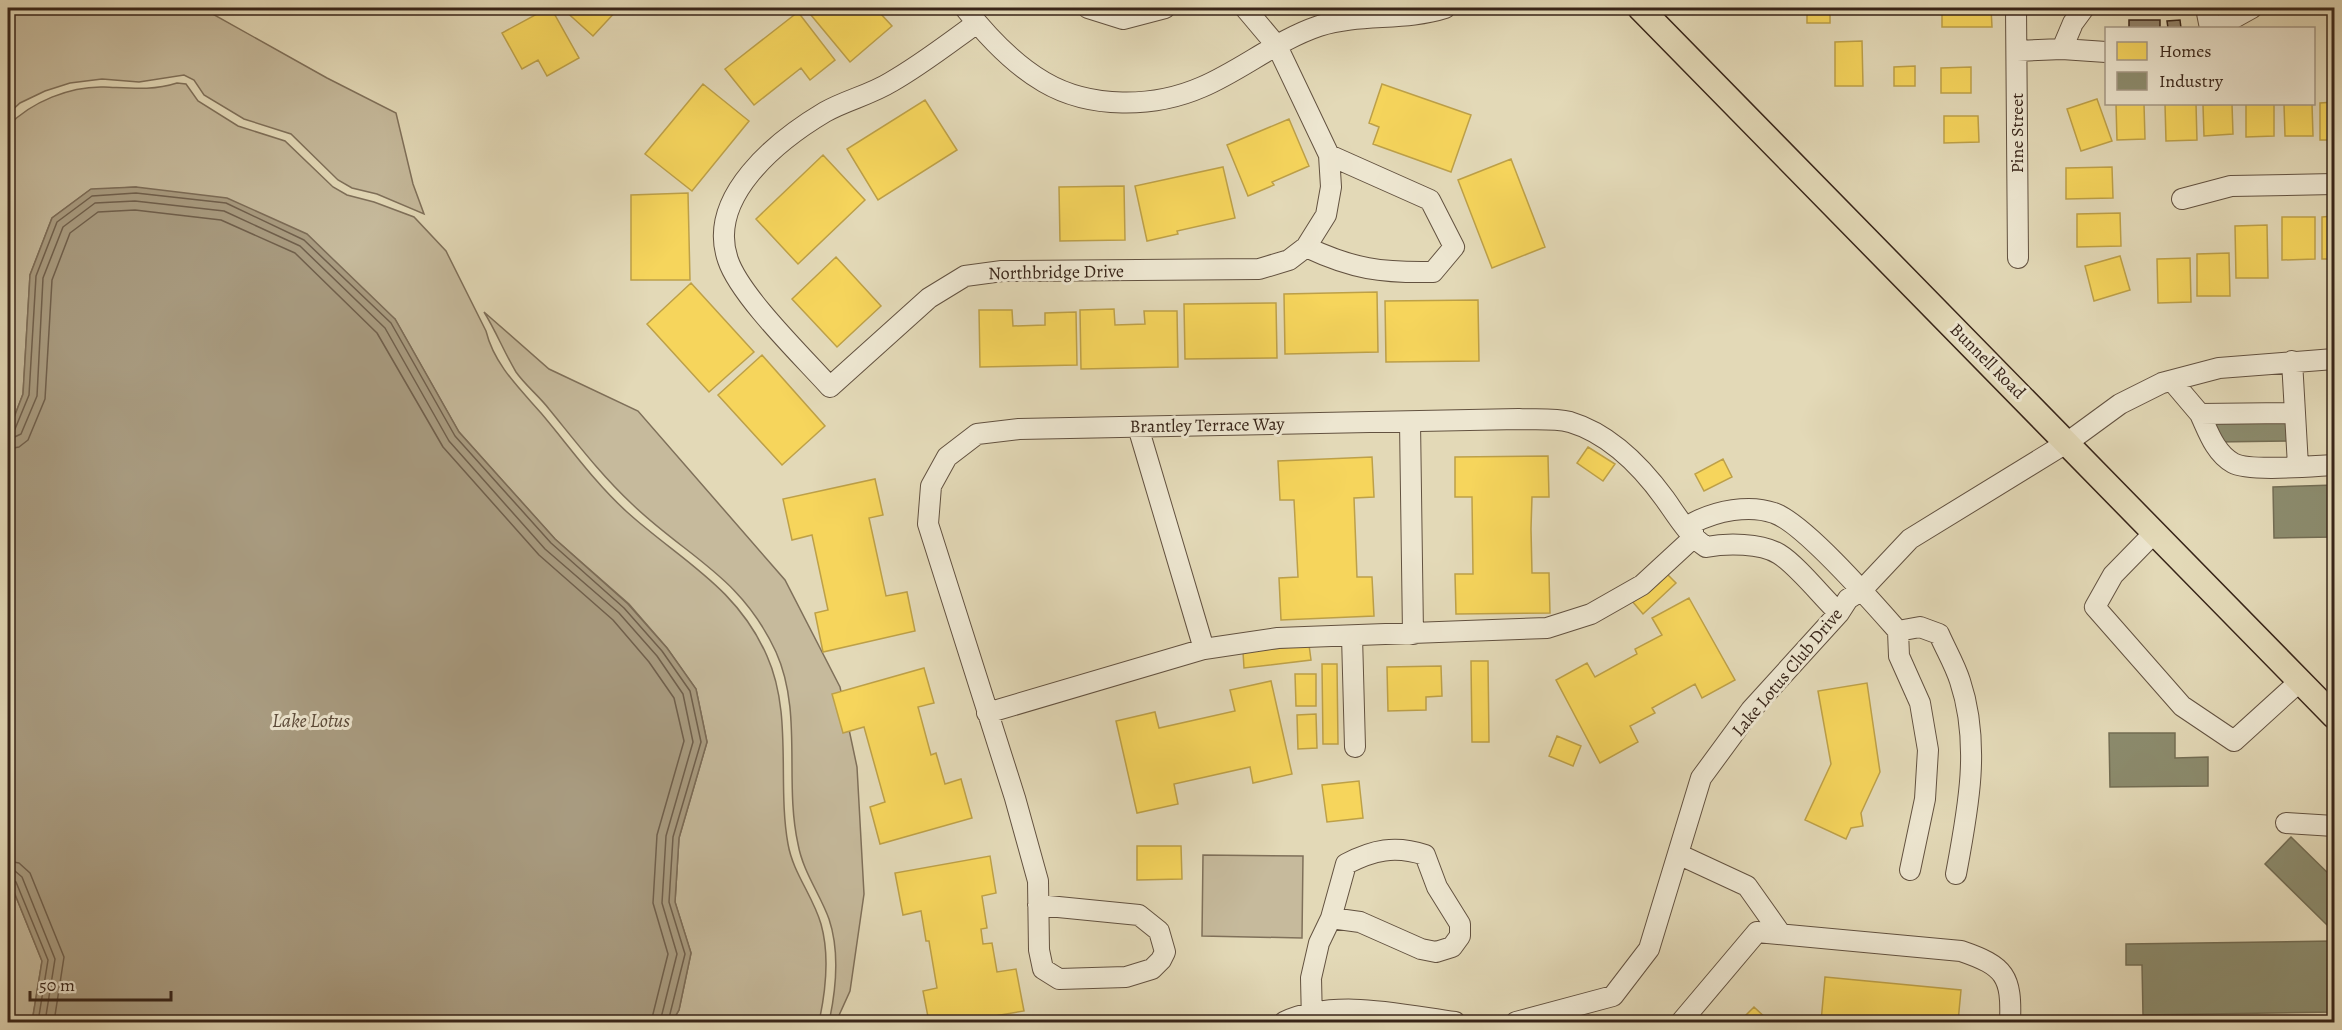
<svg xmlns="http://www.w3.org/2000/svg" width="2342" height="1030" font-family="Alegreya,serif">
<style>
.green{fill:#c6ba9c;stroke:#7f705a;stroke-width:1.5}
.water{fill:#a99c81;stroke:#7c6c57;stroke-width:1.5}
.homes{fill:#f6d55c;stroke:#bda048;stroke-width:1.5}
.industry{fill:#8c8c6e;stroke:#736d54;stroke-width:1.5}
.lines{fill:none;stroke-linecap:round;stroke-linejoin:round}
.shore{stroke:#70604d;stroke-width:1.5}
.building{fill:#91836b;stroke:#382519;stroke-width:1.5}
.minor-casing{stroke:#635240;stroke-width:22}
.major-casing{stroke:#382519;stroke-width:27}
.minor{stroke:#ede6d0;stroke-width:20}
.major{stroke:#e3d9b7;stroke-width:24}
.labels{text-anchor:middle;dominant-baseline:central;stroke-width:6;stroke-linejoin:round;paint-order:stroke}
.street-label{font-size:18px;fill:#382519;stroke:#ede6d0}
.water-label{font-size:20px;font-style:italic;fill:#5a4938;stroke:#ede6d0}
</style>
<rect width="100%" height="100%" fill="#e3d9b7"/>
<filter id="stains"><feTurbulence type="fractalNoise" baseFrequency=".00333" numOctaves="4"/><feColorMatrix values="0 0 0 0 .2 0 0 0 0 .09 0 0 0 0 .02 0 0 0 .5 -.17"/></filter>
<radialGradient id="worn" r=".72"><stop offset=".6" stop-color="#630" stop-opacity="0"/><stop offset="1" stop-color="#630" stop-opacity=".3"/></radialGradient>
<path class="green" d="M38 8H202L327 78 396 113 413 184 424 214 377 194 352 188 338 180 291 134 244 119 204 95 194 80 184 75 139 82 102 79 70 83 45 91 20 103 8 114V10Z
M177 83 186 84 198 101 238 126 285 141 333 187 347 195 374 202 414 217 446 251 486 331C494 364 519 388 541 413 569 446 594 482 627 512 680 560 737 587 767 656 793 714 777 783 788 844 793 873 813 896 821 924 830 956 826 990 819 1022H672L679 1010 691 953 675 902 679 838 707 742 696 689 667 648 629 604 555 539 459 432 395 319 136 187 90 190 52 218 30 275 23 394 8 433V126C31 102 70 86 104 87 130 88 152 91 177 83Z
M484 312 549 369 638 411 785 580 840 687 857 767 864 894 850 991 836 1022H829C836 990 840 952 829 919 820 894 803 872 798 844 784 781 803 712 776 652 741 576 687 557 632 504 601 475 576 442 549 409 539 396 525 385 516 372 504 352 496 331 484 312Z
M1203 855 1303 856 1302 938 1202 936Z
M8 877 42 961 32 1022H8Z"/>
<path class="water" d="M136 187 227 198 307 234 395 319 459 432 555 539 628 604 667 648 696 689 707 742 679 838 675 902 691 953 679 1010 672 1022H32L42 961 8 877V433L23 394 30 275 52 218 91 189Z"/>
<path class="homes" d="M548 8H551L579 58 547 76 538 60 522 69 502 33Z
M562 8H619L593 36Z
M819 8H887L880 13 892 26 850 62 811 15Z
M1807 8H1830V23H1807Z
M1951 8H1991L1992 27H1942V11L1951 10Z
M798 12 835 60 810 80 801 68 754 105 725 69Z
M1862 41 1863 86H1835V42Z
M1915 66V86H1894V67Z
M1971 67V93H1941V68Z
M703 84 749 121 692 191 645 154Z
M1382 84 1471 115 1451 172 1373 144 1379 127 1369 123Z
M2097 99 2112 141 2081 151 2067 109Z
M925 100 957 150 878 200 847 149Z
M2334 102V140H2320V103Z
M2116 104H2144L2145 139 2117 140Z
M2165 104H2196L2197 140 2166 141Z
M2232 104 2233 134 2204 136 2203 105Z
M2246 104H2274V136L2246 137Z
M2284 104H2312L2313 136H2285Z
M1944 116H1978L1979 142 1944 143Z
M1289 119 1309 166 1272 182 1274 185 1248 196 1227 145Z
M823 155 865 200 798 264 756 219Z
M1511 159 1545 247 1492 268 1458 180Z
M1223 167 1235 218 1177 231 1178 234 1147 241 1135 186Z
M2112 167 2113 198 2066 199V168Z
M1124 186 1125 240 1060 241 1059 187Z
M688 193 690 280H631V195Z
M2120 213 2121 246 2077 247V214Z
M2334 216V259H2322V217Z
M2282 217H2315V259L2282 260Z
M2267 225 2268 278H2236L2235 226Z
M2229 253 2230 296H2197V254Z
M2120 256 2130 290 2094 301 2085 266Z
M836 257 881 306 837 347 792 299Z
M2190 258 2191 302 2158 303 2157 259Z
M691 283 754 352 709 392 647 324Z
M1377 292 1378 352 1285 354 1284 294Z
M1478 300 1479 361 1386 362 1385 301Z
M1276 303 1277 358 1185 359 1184 304Z
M1114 309 1115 325 1145 324 1144 311H1177L1178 367 1081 369 1080 310Z
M979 310H1012L1013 326 1045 325V313L1076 312 1077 365 980 367Z
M762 355 825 426 782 465 718 395Z
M1588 447 1615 464 1603 481 1577 463Z
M1548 456 1549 497H1532L1531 529 1532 573H1549L1550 613 1456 614 1455 574H1473L1472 497H1455V457Z
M1372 457 1374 497 1354 498 1357 577H1372L1374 616 1281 620 1279 578 1298 577 1294 500H1280L1278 461Z
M1723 459 1732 477 1704 491 1695 474Z
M875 479 883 515 869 518 886 596 907 592 915 631 823 652 815 613 828 610 812 535 792 540 783 499Z
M1664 571 1676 583 1643 614 1632 601Z
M1689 598 1735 680 1702 698 1695 684 1652 708 1655 713 1630 726 1638 742 1600 763 1556 680 1587 663 1595 677 1637 654 1635 649 1662 635 1652 618Z
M1309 645 1311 660 1244 668 1243 652Z
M1471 661H1488L1489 742H1472Z
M1322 664H1337L1338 744H1323Z
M1441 666 1442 696 1426 697V710L1388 711 1387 667Z
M924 668 934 703 918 707 931 755 936 753 945 784 961 779 972 818 880 844 870 807 885 802 864 727 843 733 832 694Z
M1295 674H1316V706H1296Z
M1271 681 1292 774 1253 783 1250 767 1174 784 1178 804 1137 813 1116 721 1155 712 1159 728 1235 711 1230 690Z
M1867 683 1880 772 1861 813 1863 826 1851 828 1846 839 1805 820 1831 764 1818 691Z
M1316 714 1317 748 1298 749 1297 715Z
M1557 736 1581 746 1573 766 1549 756Z
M1359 781 1363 818 1327 822 1322 785Z
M1137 846H1181L1182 879 1137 880Z
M990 856 996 893 982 896 987 928 981 929 983 944 992 943 997 972 1016 969 1024 1011 959 1022H929L923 991 937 988 929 941H926L921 911 903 915 895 873Z
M1825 977 1961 990 1958 1022H1821Z
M1754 1007 1770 1022H1739Z"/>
<path class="industry" d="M2291 421 2292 441 2216 442V422Z
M2334 485V537L2274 538 2273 487Z
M2109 733H2175V758L2208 757V786L2110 787Z
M2291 837 2334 879V919L2328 926 2265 864Z
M2334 941V1012L2143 1015 2142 965H2126V944Z"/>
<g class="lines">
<path class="shore" d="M8 433 15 429 29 395 36 276 57 222 92 196 136 193 226 203 304 240 391 323 455 436 551 543 624 608 662 651 690 691 701 742 673 837 669 902 685 954 668 1022
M8 440 21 434 37 396 43 278 63 227 95 203 135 201 224 211 300 246 385 328 449 441 545 549 619 613 657 656 683 694 693 742 666 836 662 903 677 954 660 1022
M8 449 19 447 28 440 45 399 52 280 70 233 98 212 135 210 221 220 295 253 377 333 443 447 539 555 613 620 649 662 674 698 684 741 657 835 653 903 668 954 651 1022
M8 861 19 863 30 873 64 957 54 1022
M8 870 15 871 22 877 55 959 45 1022
M8 878 16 882 48 960 38 1022"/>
</g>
<path class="building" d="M2129 20H2160V28H2129Z
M2180 20 2181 28H2168L2167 21Z"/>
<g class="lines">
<g class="minor-casing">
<path id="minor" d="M965 8C987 36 1013 64 1044 82 1090 109 1154 108 1202 87 1242 70 1277 40 1319 26 1359 13 1405 21 1445 8
M1088 8 1123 19 1165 8
M2016 8 2018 258
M2206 8 2210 28
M977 23C949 43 921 65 891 82 870 95 846 100 825 112 778 140 706 197 728 260 740 296 803 357 830 387L929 298 965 276 1002 271 1259 269 1289 260 1306 247 1326 215 1331 187 1329 155 1277 46 1245 8
M2216 28 2252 8
M2062 49 2073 23 2084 8
M2017 51 2062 49 2106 52
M2182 199 2231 186 2334 184
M1306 247C1353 269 1381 273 1433 272L1454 247 1430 200 1329 155
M2172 381 2200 414 2295 413 2292 361
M2295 413 2298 466
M2200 414C2208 431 2215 453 2233 463 2249 472 2313 466 2334 465
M1410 422 1413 634
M1138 427 1204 649
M2155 532 2113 575 2095 607 2182 706 2234 741 2300 681
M1898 631 1899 656 1920 703 1928 750 1925 799 1910 870
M1352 636 1355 747
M987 713 1204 649 1278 638 1547 628 1591 614 1642 585 1693 538V523C1716 511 1749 504 1774 513 1804 523 1875 605 1898 631L1920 627 1939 634C1946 650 1955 665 1960 681 1981 744 1968 810 1956 874
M2286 823 2334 826
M1678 854 1747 886 1781 934
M1038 905 1139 915 1159 931 1165 952 1161 960 1152 969 1126 977 1059 979 1043 969 1039 950 1038 881 1015 798 928 524 931 486 947 457 977 434 1019 429 1519 419C1535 420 1554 418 1570 422 1610 434 1641 466 1665 499 1677 516 1688 535 1706 547 1727 543 1761 543 1779 554 1797 565 1823 598 1839 613
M1284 1022C1335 998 1402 1015 1455 1022
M1312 1022 1311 978 1319 943 1331 918 1346 864C1373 850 1395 845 1425 855L1437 887 1460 924V936L1452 947 1436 952 1421 949 1360 922 1331 918
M1516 1022 1613 996 1649 949 1701 778 1751 710 1839 613 1848 599 1862 590 1910 539 2068 442 2120 404 2162 383 2219 368 2334 359
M1681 1022 1757 932 1961 951C2005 966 2012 976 2010 1022"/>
</g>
<g class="major-casing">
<path id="major" d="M1640 8 2334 716"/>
</g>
<use href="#minor" class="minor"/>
<use href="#major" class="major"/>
</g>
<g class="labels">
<g class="street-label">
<text transform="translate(2017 133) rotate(-90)">Pine Street</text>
<text transform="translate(1056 272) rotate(-1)">Northbridge Drive</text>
<text transform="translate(1988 361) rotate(45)">Bunnell Road</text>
<text transform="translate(1207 425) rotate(-1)">Brantley Terrace Way</text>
<text transform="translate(1787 672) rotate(-50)">Lake Lotus Club Drive</text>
</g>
<g class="water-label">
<text x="311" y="720">Lake Lotus</text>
</g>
</g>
<rect width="2342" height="1030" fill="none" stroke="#e3d9b7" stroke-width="30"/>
<rect x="9" y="9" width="2324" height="1012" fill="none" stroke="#382519" stroke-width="3"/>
<rect x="15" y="15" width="2312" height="1000" fill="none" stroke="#382519" stroke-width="1.5"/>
<rect x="2105" y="27" width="210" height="78" fill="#ede6d0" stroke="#a59987" stroke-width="1.5"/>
<rect x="2117" y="42" width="30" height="18" fill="#f6d55c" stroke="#a59987" stroke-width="1.5"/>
<text x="2159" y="57" font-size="18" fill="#382519">Homes</text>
<rect x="2117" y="72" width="30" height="18" fill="#8c8c6e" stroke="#a59987" stroke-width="1.5"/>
<text x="2159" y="87" font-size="18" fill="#382519">Industry</text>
<path d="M30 991v9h141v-9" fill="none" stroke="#382519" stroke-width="3"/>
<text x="39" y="991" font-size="18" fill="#382519" stroke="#ede6d0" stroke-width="4.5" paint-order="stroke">50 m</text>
<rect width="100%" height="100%" filter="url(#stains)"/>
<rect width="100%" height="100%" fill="url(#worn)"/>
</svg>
